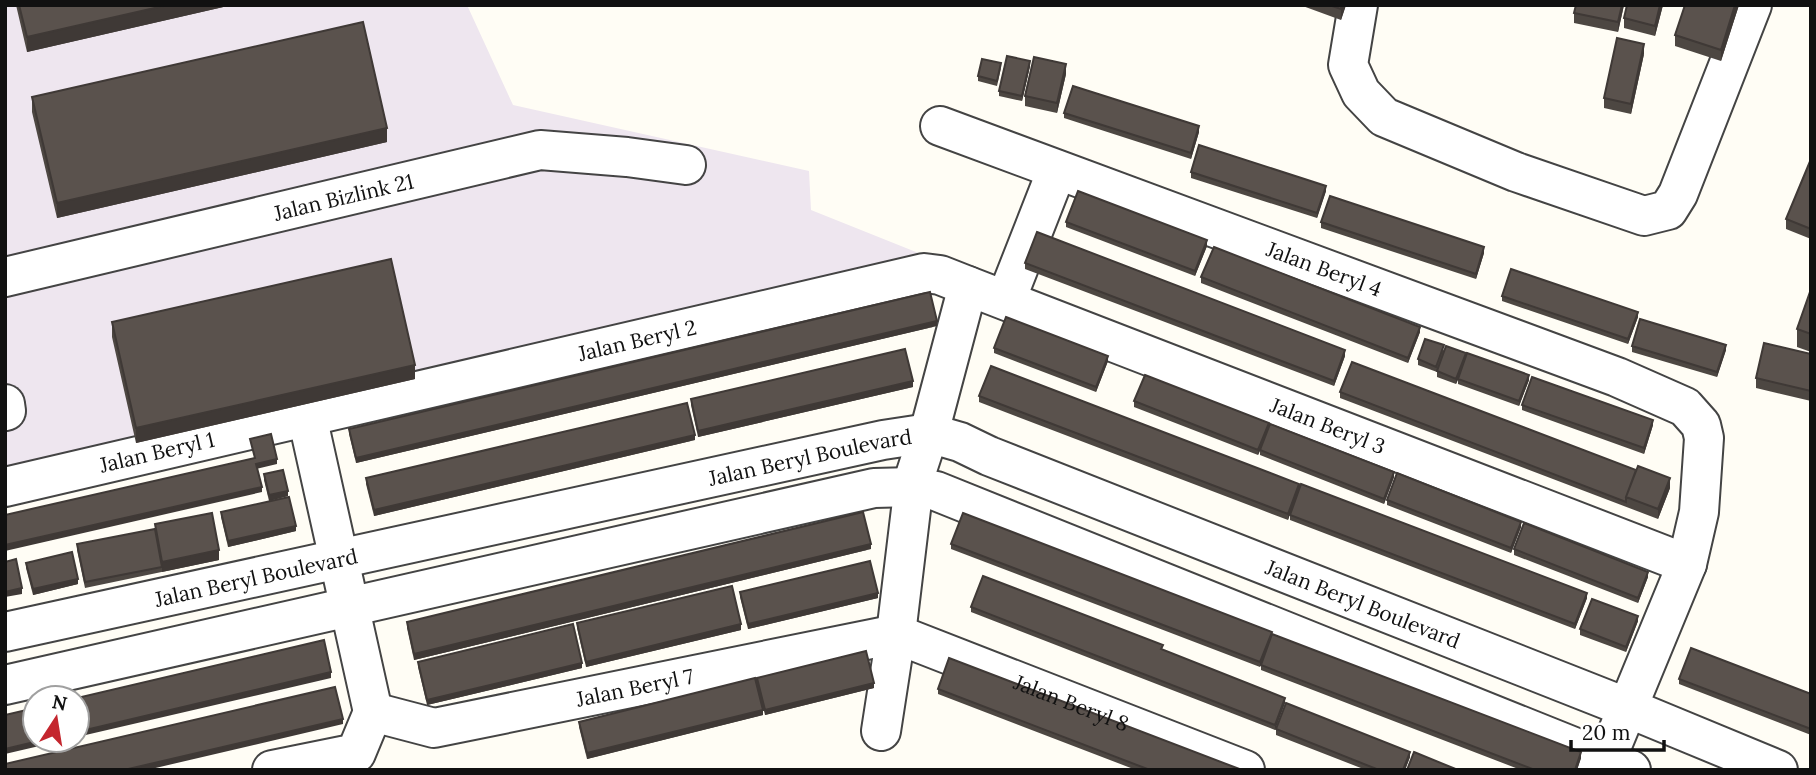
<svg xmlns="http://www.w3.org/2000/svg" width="1816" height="775" font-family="Lora,serif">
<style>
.industrial{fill:#eee6ef}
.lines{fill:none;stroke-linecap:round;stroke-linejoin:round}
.minor-casing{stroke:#444;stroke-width:42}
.minor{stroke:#fff;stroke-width:38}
.wall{fill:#4d4742}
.shaded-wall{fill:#3f3936}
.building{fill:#5a524d;stroke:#3f3936;stroke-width:2}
.labels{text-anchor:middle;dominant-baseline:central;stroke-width:7;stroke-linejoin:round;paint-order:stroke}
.street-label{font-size:21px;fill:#111;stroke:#fff}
</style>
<rect width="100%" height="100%" fill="#fffdf5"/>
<path class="industrial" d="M5 5H467L513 105 809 171 811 210 921 254 5 481Z"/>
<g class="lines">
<g class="minor-casing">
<g id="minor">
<path d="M1358 5 1348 65 1361 93 1384 117 1516 172 1644 216 1668 210 1678 194 1752 5"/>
<path id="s1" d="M940 126 1617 377 1685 407 1701 425 1704 438 1699 512 1687 564 1613 743 1604 770"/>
<path id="s2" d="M5 277 540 150 627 157 686 165"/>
<path d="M1006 300 1057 170"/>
<path d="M5 404 6 411"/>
<path d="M307 416 373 712"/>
<path id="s3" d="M5 487 924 273 940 275 968 286 1687 564"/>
<path id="s4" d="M5 632 883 440 929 433 960 442 989 456 1628 708 1778 770"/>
<path d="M5 685 874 488 913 487 936 491 1631 770"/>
<path id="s5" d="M373 712 434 728 896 634 1245 770"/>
<path d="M881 731 896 634 915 476 929 433 968 286"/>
<path d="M272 770 356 753 373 712"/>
</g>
</g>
<use href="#minor" class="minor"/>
</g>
<path class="wall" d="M16 5H232L27 52Z
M1300 5H1346L1341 20Z
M1576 5H1624L1618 32 1574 23V13Z
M1627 5H1663L1655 36 1624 28V18Z
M1685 5H1739L1721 61 1675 46V35Z
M1644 54 1631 114 1604 108V98Z
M1030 66 1022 101 999 96V91Z
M1001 68 997 86 978 81V76Z
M1066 74 1057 113 1025 106V96Z
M32 97 387 142 57 218 32 112Z
M1064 113 1199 132 1191 159 1064 118Z
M1811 159V239L1786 229V219Z
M1191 172 1326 191 1317 218 1191 178Z
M1066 222 1207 246 1195 276 1066 227Z
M1321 222 1484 253 1476 279 1321 228Z
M1025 263 1345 356 1334 386 1025 269Z
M1201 277 1420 332 1408 363 1201 283Z
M1811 289V352L1797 347V329Z
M1502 296 1638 317 1628 344 1502 301Z
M112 322 415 379 136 443 112 337Z
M937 326 356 463 349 434V429Z
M1632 346 1726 350 1717 377 1632 352Z
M994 348 1108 361 1096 392 994 353Z
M1444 350 1529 380 1519 406 1458 384V380L1456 384 1437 377V372L1418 365V359Z
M1811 354V401L1756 388V378Z
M913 387 698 437 691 405V399Z
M1340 392 1670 488 1658 519 1340 398Z
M979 396 1299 484 1288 520 979 402Z
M1134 401 1269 427 1394 477 1384 504 1260 455V451L1258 455 1134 407Z
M1522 405 1653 425 1644 454 1522 410Z
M695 440 374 516 366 484V478Z
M264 474 288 496 269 501 264 480Z
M1387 500 1521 527 1511 553 1387 505Z
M221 512 296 531 228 547 221 517Z
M1290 515 1587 598 1575 629 1290 520Z
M155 524 219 560 85 588 77 550V544L155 529Z
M951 544 1272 632 1260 667 951 549Z
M871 549 414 660 407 628V622Z
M1514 549 1648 577 1638 603 1514 555Z
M26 563 78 584 33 595 26 568Z
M740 592 878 598 748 629 740 597Z
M971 607 1163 650 1285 703 1275 730 971 612Z
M1638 621 1626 652 1580 635V629Z
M577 623 741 630 586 667 577 628Z
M418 662 582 668 427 705 418 667Z
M1261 665 1581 758 1577 770H1521L1261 670Z
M757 678 874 688 765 715 757 683Z
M1679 679 1811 694V735L1679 684Z
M938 689 1242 770H1136L938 694Z
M763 715 587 759 579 727V722Z
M1276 729 1410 757 1405 770H1366L1276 735Z"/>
<path class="shaded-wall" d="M168 5H232L27 52V37Z
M1342 5H1346L1341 20V9Z
M1622 5H1624L1618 32V22Z
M1660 5H1663L1655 36V26Z
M1735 5H1739L1721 61V50Z
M1644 44V54L1631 114V104Z
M1030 61V66L1022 101V96Z
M1066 64V74L1057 113V103Z
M1199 126V132L1191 159V153Z
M387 128V142L57 218V203Z
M1326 186V191L1317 218V213Z
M1207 240V246L1195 276V271Z
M1484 247V253L1476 279V274Z
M1638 312V317L1628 344V339Z
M937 321V326L356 463V458Z
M1420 327V332L1408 363V358Z
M1726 345V350L1717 377V372Z
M1345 350V356L1334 386V381Z
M1466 353V358L1456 384V379Z
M1108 356V361L1096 392V387Z
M415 365V379L136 443V428Z
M1529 375V380L1519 406V401Z
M913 381V387L698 437V431Z
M1653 420V425L1644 454V448Z
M1269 423V428L1258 455V450Z
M695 435V440L374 516V510Z
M277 459V464L256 469V464Z
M1394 472V477L1384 504V499Z
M1670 478V488L1658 519V509Z
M1299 484V489L1288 520V514Z
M262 487V492L5 551V545Z
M288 491V496L269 501V495Z
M1521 522V527L1511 553V548Z
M296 526V531L228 547V541Z
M871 544V549L414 660V654Z
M219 550V560L162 572V562Z
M1648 572V577L1638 603V598Z
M78 579V584L33 595V589Z
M22 588V594L5 597V592Z
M878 593V598L748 629V624Z
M1587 593V598L1575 629V624Z
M1638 616V621L1626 652V647Z
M741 624V630L586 667V662Z
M1272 632V637L1260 667V662Z
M582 663V668L427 705V700Z
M331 672V678L77 737V732Z
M874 683V688L765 715V710Z
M1285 698V703L1275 730V725Z
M763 710V715L587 759V753Z
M343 719V724L147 770H124Z
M43 740H65L5 754V749Z
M1410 752V757L1405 770H1403Z
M1581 752V758L1577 770H1575Z"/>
<path class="building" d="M19 5H168L27 37Z
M1329 5H1342L1341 9Z
M1576 5H1622L1618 22 1574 13Z
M1627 5H1660L1655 26 1624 18Z
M1685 5H1735L1721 50 1675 35Z
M363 22 387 128 57 203 32 97Z
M1617 38 1644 44 1631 104 1604 98Z
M1007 56 1030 61 1022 96 999 91Z
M1034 57 1066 64 1057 103 1025 96Z
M982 59 1001 63 997 81 978 76Z
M1073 86 1199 126 1191 153 1064 113Z
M1199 145 1326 186 1317 213 1191 172Z
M1811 159V229L1786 219Z
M1078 191 1207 240 1195 271 1066 222Z
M1330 196 1484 247 1476 274 1321 222Z
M1037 232 1345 350 1334 381 1025 263Z
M1214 247 1420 327 1408 358 1201 277Z
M391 259 415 365 136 428 112 322Z
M1511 269 1638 312 1628 339 1502 296Z
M1811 289V334L1797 329Z
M930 292 937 321 356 458 349 429Z
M1006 317 1108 356 1096 387 994 348Z
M1640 319 1726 345 1717 372 1632 346Z
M1425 339 1444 345 1436 367 1418 359Z
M1764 343 1811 354V391L1756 378Z
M1446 346 1466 353 1456 379 1437 371Z
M905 349 913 381 698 431 691 399Z
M1467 353 1529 375 1519 401 1458 379Z
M1352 362 1636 470 1626 497V502L1340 392Z
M991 366 1299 484 1288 514 979 396Z
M1145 375 1269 423 1258 450 1134 401Z
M1532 377 1653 420 1644 448 1522 405Z
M687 403 695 435 374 510 366 478Z
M1270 424 1394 472 1384 499 1260 450Z
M271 434 277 459 256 464 262 487 5 545V515L255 458 250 439Z
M1638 466 1670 478 1658 509 1626 497Z
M283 470 288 491 269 495 264 474Z
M1397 473 1521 522 1511 548 1387 500Z
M1301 484 1587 593 1575 624 1290 515Z
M289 497 296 526 228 541 221 512Z
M863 512 871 544 414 654 407 622Z
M212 513 219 550 162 562 155 524Z
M963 513 1272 632 1260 662 951 544Z
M1524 523 1648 572 1638 598 1514 549Z
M155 529 162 567 85 582 77 544Z
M72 552 78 579 33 589 26 563Z
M16 559 22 588 5 592V562Z
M870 561 878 593 748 624 740 592Z
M983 576 1163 645 1161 649 1285 698 1275 725 971 607Z
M732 586 741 624 586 662 577 623Z
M1592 599 1638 616 1626 647 1580 629Z
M573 624 582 663 427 700 418 662Z
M1272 634 1581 752 1575 770H1535L1261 665Z
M324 640 331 672 77 732V698Z
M1691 648 1811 694V729L1679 679Z
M866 651 874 683 765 710 757 678Z
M949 658 1242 770H1150L938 689Z
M755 678 763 710 587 753 579 722Z
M335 687 343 719 124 770H5V764Z
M1286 703 1410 752 1403 770H1379L1276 729Z
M35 708V740H43L5 749V715Z
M1414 752 1458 770H1407Z"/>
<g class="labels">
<g class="street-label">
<text stroke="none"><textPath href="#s2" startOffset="348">Jalan Bizlink 21</textPath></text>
<text stroke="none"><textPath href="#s1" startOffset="410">Jalan Beryl 4</textPath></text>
<text stroke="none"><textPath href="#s3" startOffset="649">Jalan Beryl 2</textPath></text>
<text stroke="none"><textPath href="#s3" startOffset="1376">Jalan Beryl 3</textPath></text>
<text stroke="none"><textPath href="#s3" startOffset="156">Jalan Beryl 1</textPath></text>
<text stroke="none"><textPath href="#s4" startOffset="824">Jalan Beryl Boulevard</textPath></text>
<text stroke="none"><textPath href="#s4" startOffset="257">Jalan Beryl Boulevard</textPath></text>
<text stroke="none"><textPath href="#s4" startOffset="1412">Jalan Beryl Boulevard</textPath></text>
<text stroke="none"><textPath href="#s5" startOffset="268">Jalan Beryl 7</textPath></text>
<text stroke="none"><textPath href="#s5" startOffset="723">Jalan Beryl 8</textPath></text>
</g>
</g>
<rect width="1816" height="775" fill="none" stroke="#111111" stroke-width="14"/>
<g transform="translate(56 719) rotate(12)"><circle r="33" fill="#ffffff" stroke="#a0a0a0" stroke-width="2"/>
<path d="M0-5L12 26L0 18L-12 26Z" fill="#c4262e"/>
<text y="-10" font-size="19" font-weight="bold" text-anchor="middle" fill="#111111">N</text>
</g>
<path d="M1571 740v10h93v-10" fill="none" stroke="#111111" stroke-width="3.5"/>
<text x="1582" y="740" font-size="21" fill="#111111" stroke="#ffffff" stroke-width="5" paint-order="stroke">20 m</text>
</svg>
